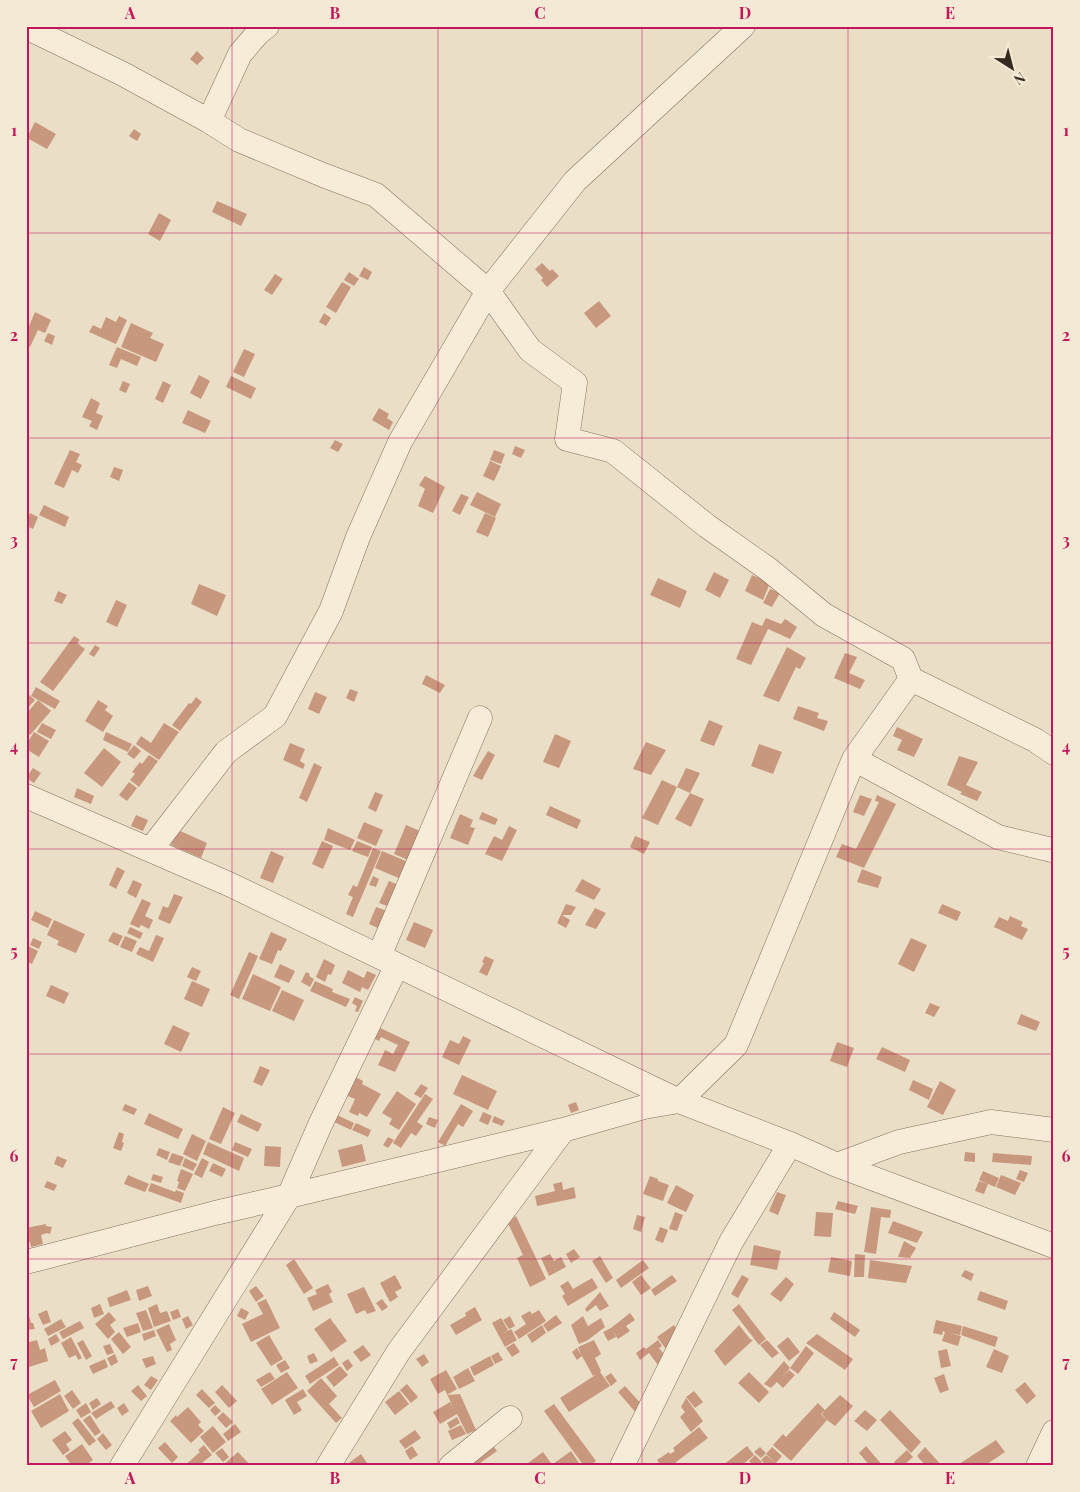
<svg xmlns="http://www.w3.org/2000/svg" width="1080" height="1492" font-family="'Playfair Display',serif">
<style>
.building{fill:#c7987e}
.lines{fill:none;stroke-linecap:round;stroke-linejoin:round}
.minor-casing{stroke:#85705d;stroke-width:25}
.minor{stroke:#f6ecd8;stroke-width:24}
.grid{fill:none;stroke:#c2185b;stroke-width:1;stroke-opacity:0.55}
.neatline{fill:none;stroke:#c2185b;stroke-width:2}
.grid-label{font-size:16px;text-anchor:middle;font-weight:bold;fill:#c2185b}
</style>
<rect width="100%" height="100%" fill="#ebdec6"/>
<path class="building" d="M197 51 204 58 197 65 190 59Z
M35 122 56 134 47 149 27 138Z
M134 129 141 134 137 141 129 136Z
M217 201 247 214 241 226 212 212Z
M159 213 171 220 160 241 148 234Z
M542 263 550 271 552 269 559 276 547 287 541 280 543 278 535 269Z
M364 267 372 272 368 280 359 276Z
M349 272 359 279 354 286 344 280Z
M275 274 283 279 272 295 264 290Z
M342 282 351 287 336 313 326 307Z
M599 301 611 316 596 328 584 313Z
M35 312 51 320 45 333 38 330 30 347 26 346V333Z
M324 313 331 318 326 326 319 322Z
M119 316 127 320 116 344 89 332 93 325 101 329 106 317 116 322Z
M131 323 153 333 150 338 164 344 156 362 121 347Z
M48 333 55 336 52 345 44 341Z
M117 347 141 357 137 366 121 359 117 368 109 365Z
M244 349 255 354 244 377 233 372Z
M199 375 210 381 201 399 190 393Z
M231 376 256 388 251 399 226 387Z
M123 381 130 384 126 393 119 390Z
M163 381 171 385 163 403 155 399Z
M91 398 100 403 96 413 103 416 97 430 89 426 92 421 82 417Z
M379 408 389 414 387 418 393 422 389 430 372 420Z
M188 410 211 421 205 433 182 423Z
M335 440 343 444 338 452 330 448Z
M515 446 525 450 521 458 512 454Z
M70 450 80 454 76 462 82 465 78 473 72 470 64 488 54 484Z
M494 450 505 454 501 464 490 460Z
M490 461 501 466 494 481 483 476Z
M114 467 123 470 119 481 110 477Z
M425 476 445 487 433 513 418 506 425 489 419 485Z
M477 492 501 504 495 517 470 505Z
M461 494 469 497 460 515 452 511Z
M44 505 69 517 65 527 39 515Z
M30 513 38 517 33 529 26 526V521Z
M485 513 496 518 488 537 476 532Z
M714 572 729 580 720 598 705 590Z
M752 575 770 583 763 600 745 591Z
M658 578 687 591 680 608 650 595Z
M199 584 226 595 217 616 191 604Z
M770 589 780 593 772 607 763 603Z
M58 591 67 595 62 604 54 601Z
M116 600 127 605 117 627 106 622Z
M766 618 781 624 785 619 797 627 790 639 768 629 751 665 736 659 752 622 762 626Z
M74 636 80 640 77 643 85 649 53 691 40 682Z
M95 645 100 648 94 657 89 654Z
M787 647 806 658 800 669 796 667 779 702 763 696Z
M845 653 857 657 849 673 865 680 860 689 834 678Z
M426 675 445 685 440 693 422 684Z
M36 687 60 701 55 709 31 696Z
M350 689 358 692 354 702 346 698Z
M315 692 327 697 319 714 308 709Z
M28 694 35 700 26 710V697Z
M196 697 202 702 180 731 172 725 189 703 191 704Z
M38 700 51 711 30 735 26 732V714Z
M98 700 108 706 105 710 113 716 103 732 85 721Z
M798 706 819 713 817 718 828 721 824 731 793 719Z
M709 720 723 726 714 746 700 741Z
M42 723 56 730 51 739 37 732Z
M164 723 179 732 159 760 136 744 141 736 151 743Z
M897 727 923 739 914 757 897 750 902 740 893 736Z
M34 732 49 741 39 757 26 749V745Z
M106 732 132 744 128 752 103 740Z
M555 734 571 741 559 768 543 762Z
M646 742 666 750 651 775 633 769Z
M290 743 305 749 300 761 305 764 303 769 283 760Z
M759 744 782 752 773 774 751 766Z
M134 745 141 751 134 759 127 754Z
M104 748 121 762 102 787 84 773Z
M488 751 495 755 482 780 473 776Z
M149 755 158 761 139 787 130 780 135 774 132 772 140 762 142 764Z
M959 756 978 762 966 785 982 792 977 801 960 794 962 792 947 785Z
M314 763 322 767 307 802 299 798Z
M33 768 41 773 34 783 26 778Z
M686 768 700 773 690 793 677 787Z
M662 780 677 787 658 825 642 818Z
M129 782 137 788 127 801 119 795Z
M77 788 94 796 91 804 74 797Z
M375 792 383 795 376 812 368 808Z
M690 793 704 799 691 827 675 819Z
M860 795 872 799 864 816 853 812Z
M877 795 896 804 864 868 836 857 842 844 856 849 879 802 875 801Z
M550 806 581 820 577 829 546 815Z
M482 812 498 819 495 825 479 819Z
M460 814 473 820 470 827 475 828 468 845 450 838Z
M136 815 148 820 143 831 131 826Z
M364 822 383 830 376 846 357 838Z
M406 825 420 831 408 860 394 854Z
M509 826 517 830 502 861 485 854 494 836 502 840Z
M328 828 355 840 350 850 324 840Z
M178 830 207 843 201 858 171 845Z
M635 836 650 842 644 854 630 847Z
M322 841 333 846 323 869 312 864Z
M357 841 372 847 368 857 352 851Z
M373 848 381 851 353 917 346 914 353 897 348 895 353 885 357 887Z
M271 851 284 857 273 883 260 878Z
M382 851 408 862 401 879 375 868Z
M117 867 125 871 116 889 109 885Z
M862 869 882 877 878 888 857 882Z
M373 876 379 879 376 887 369 885Z
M582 879 601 889 594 900 575 891Z
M133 880 142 884 136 898 127 893Z
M389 881 399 885 390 907 379 903Z
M174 894 183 897 170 924 158 919 163 906 168 908Z
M142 899 151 903 145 916 153 920 149 929 141 925 139 928 130 924Z
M566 904 576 907 571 915H562L570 920 566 928 557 923Z
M942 904 961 912 957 921 938 913Z
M376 907 387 911 380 929 369 924Z
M595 908 606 913 596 929 585 925Z
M35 911 52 919 48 928 31 920Z
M1010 916 1023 922 1021 926 1028 929 1022 940 994 927 999 917 1008 921Z
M54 920 85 934 76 953 57 945 59 941 47 935Z
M414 922 433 930 425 948 406 940Z
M130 927 143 933 140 939 127 933Z
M113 932 123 936 118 946 108 941Z
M271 932 287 939 281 951 278 950 272 964 259 959Z
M156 935 164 938 153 962 136 954 140 947 149 951Z
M125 936 137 941 132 952 120 947Z
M33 938 42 942 39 949 30 945Z
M911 938 927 945 914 972 898 964Z
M26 945 38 951 32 964 26 961Z
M249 952 258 956 239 999 230 995Z
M485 956 494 960 487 976 479 972 484 963 482 962Z
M324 959 335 965 331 975 328 974 325 982 316 977Z
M280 964 295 971 289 983 274 977Z
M192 967 201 971 196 981 187 977Z
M348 970 364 978 367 971 376 975 368 990 362 987 360 992 342 983Z
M306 972 310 974 309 976 314 979 310 987 301 982Z
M253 974 281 987 270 1011 242 999Z
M192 981 210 989 202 1007 184 999Z
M315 981 333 989 332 992 350 999 346 1007 310 991Z
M51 985 69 993 64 1004 46 996Z
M282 990 304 1000 294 1021 272 1011Z
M355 997 363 1001 358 1012 355 1011 357 1006 352 1003Z
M930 1003 940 1007 934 1017 925 1013Z
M1021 1014 1040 1022 1036 1031 1017 1024Z
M173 1025 190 1033 181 1052 164 1044Z
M378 1027 410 1042 395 1072 378 1065 385 1050 393 1054 398 1045 381 1037 379 1041 373 1038Z
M463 1036 471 1040 459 1065 442 1057 450 1040 459 1044Z
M837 1042 854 1048 847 1067 830 1061Z
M882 1047 910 1060 905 1072 876 1059Z
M260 1066 270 1070 262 1086 253 1082Z
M462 1075 497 1091 488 1110 453 1094Z
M354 1076 363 1081 362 1084 381 1094 367 1117 359 1113 358 1116 349 1112 355 1099 345 1095Z
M913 1080 933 1089 929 1100 909 1090Z
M940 1081 956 1090 943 1115 927 1107Z
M421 1084 428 1088 421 1098 414 1094Z
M397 1091 416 1104 399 1130 389 1124 392 1119 382 1113Z
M425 1094 433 1099 417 1122 423 1126 416 1136 411 1133 401 1148 393 1143Z
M576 1102 579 1110 571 1113 568 1105Z
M125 1104 137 1109 134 1115 122 1110Z
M461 1104 473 1111 463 1127 458 1124 445 1146 438 1142Z
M223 1107 235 1113 221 1144 209 1139Z
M483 1112 492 1116 488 1125 479 1121Z
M149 1113 183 1129 178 1139 144 1124Z
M241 1114 262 1124 258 1132 237 1122Z
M337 1115 354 1123 351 1130 334 1122Z
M494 1116 505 1121 502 1126 492 1122Z
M429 1117 438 1120 435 1128 426 1124Z
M356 1123 371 1130 368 1137 352 1130Z
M119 1132 124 1134 122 1142 124 1143 121 1151 113 1148Z
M192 1134 206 1141 197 1161 183 1154Z
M388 1137 394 1140 388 1148 383 1145Z
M208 1142 244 1158 239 1171 203 1154Z
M235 1142 252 1149 248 1157 232 1150Z
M362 1144 366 1161 342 1167 338 1150Z
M265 1146 281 1147 280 1167 264 1166Z
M159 1148 170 1152 167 1160 156 1155Z
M965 1152 975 1153V1162L964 1161Z
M172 1153 184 1157 180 1166 168 1162Z
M993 1153 1032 1156 1031 1165 992 1162Z
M57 1156 67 1160 63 1168 54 1164Z
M185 1158 197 1164 193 1171 182 1166Z
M202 1158 209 1162 202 1178 194 1174Z
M213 1163 226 1169 222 1177 209 1171Z
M181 1169 193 1174 185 1191 177 1188 179 1182 177 1181Z
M1020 1170 1028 1173 1024 1182 1016 1179Z
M983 1171 999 1178 995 1187 979 1180Z
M153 1174 163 1177 161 1183 151 1180Z
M128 1175 149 1184 145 1192 124 1184Z
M1001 1175 1021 1183 1015 1195 996 1187Z
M650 1176 658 1179V1181L669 1185 663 1201 643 1194Z
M47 1181 57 1185 54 1191 44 1187Z
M979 1181 988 1184 984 1194 975 1191Z
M562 1182 563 1190 574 1187 576 1198 537 1206 535 1196 555 1191 553 1184Z
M151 1183 175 1192 176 1190 184 1193 181 1203 148 1191Z
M676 1185 694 1195 686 1212 667 1203Z
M777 1192 786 1195 778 1215 769 1211Z
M838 1201 858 1206 855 1214 835 1209Z
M871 1207 891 1210 890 1218 881 1217 876 1254 864 1252Z
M675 1212 683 1215 677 1231 669 1229Z
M816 1212 833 1213 831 1237 814 1236Z
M637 1215 645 1217 641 1232 633 1229Z
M516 1216 546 1279 530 1287 517 1258 523 1255 507 1221Z
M893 1221 923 1232 917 1243 888 1233Z
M46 1224V1226L52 1227 50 1234 47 1233 41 1235 43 1244 31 1247 30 1242 26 1243V1228Z
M660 1227 668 1230 663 1243 655 1240Z
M904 1241 916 1248 910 1258 898 1257Z
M754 1245 781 1251 777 1270 750 1265Z
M574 1249 580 1257 571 1263 566 1254Z
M550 1254 554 1261 561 1257 566 1267 549 1276 541 1258Z
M855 1254 865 1255 864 1277H854Z
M600 1256 613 1278 606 1283 592 1261Z
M831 1257 852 1261 850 1276 828 1272Z
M294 1259 313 1288 304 1294 286 1265Z
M643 1260 649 1268 621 1288 616 1280Z
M870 1260 912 1266 906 1283 868 1278Z
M965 1270 974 1274 971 1281 961 1276Z
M395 1275 402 1288 395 1292 398 1297 390 1302 380 1283Z
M641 1275 651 1288 641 1295 632 1282Z
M672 1275 677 1281 655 1296 651 1290Z
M742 1275 749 1279 738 1298 731 1294Z
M786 1277 794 1284 781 1302 770 1294Z
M592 1278 598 1288 568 1306 562 1296 565 1294 560 1286 568 1281 573 1289Z
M328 1284 332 1292 329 1294 333 1302 313 1311 307 1298 317 1294 315 1290Z
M148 1286 152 1296 139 1301 136 1290Z
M256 1286 264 1296 256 1302 249 1291Z
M364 1287 376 1311 367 1314 365 1310 356 1314 347 1294Z
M127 1290 131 1300 110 1307 107 1298Z
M980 1291 1008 1301 1005 1310 977 1300Z
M600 1292 609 1306 600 1311 596 1305 587 1312 585 1309Z
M266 1299 280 1328 251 1342 242 1324 263 1314 257 1303Z
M382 1299 388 1307 382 1311 376 1303Z
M100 1304 104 1314 94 1318 91 1308Z
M157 1304 160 1313 167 1311 171 1321 154 1327 148 1308Z
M739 1304 766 1339 759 1345 732 1310Z
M475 1307 482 1320 456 1335 450 1325 466 1316 465 1313Z
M241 1308 249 1312 245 1320 237 1316Z
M178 1309 181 1317 173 1320 170 1312Z
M47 1310 51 1322 43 1325 38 1314Z
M146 1310 153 1328 143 1331 136 1313Z
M539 1310 546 1321 519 1339 514 1332 526 1324 521 1316 530 1311 532 1314Z
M109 1312 116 1320 110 1325 115 1332 108 1339 95 1324Z
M834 1312 860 1330 855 1337 830 1319Z
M630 1313 635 1320 626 1326 630 1331 618 1339 612 1330 616 1337 608 1341 603 1332 611 1328Z
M26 1315H29L31 1323H33L35 1329 26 1330Z
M556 1315 562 1323 548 1332 543 1325Z
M188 1316 193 1325 186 1329 182 1319Z
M510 1316 515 1326 509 1329 503 1320Z
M583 1316 588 1326 601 1318 605 1327 588 1340 579 1344 571 1325Z
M330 1318 347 1341 331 1352 314 1329Z
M501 1318 508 1330 504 1333 511 1329 517 1340 505 1347 492 1323Z
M61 1319 66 1327 48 1336 44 1329Z
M936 1320 962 1326 960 1335 950 1333 961 1336 958 1346 942 1341 945 1332 943 1331 942 1335 933 1333Z
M80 1321 84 1328 63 1339 59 1332Z
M138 1323 141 1332 127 1337 123 1328Z
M169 1324 176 1340 170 1344 172 1350 167 1352 156 1330Z
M542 1325 546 1333 532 1343 527 1335Z
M674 1325 679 1332 666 1349 657 1337Z
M739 1325 750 1339 753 1340 725 1366 714 1351Z
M963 1326 998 1337 995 1347 961 1335Z
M154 1330 156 1336 144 1341 142 1334Z
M119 1332 131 1347 123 1354 111 1339Z
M56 1334 60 1341 51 1346 48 1339Z
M817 1334 853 1359 845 1370 806 1343Z
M269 1335 283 1359 271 1366 256 1343Z
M71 1337 82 1358 78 1360 76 1355 69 1358 61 1343Z
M788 1337 800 1352 789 1361 777 1346Z
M37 1340 40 1350 45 1348 48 1361 26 1368V1343Z
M83 1340 92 1356 86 1360 77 1343Z
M594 1340 601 1354 595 1358 601 1371 600 1372 610 1386 569 1412 560 1398 597 1374 593 1376 582 1356 577 1360 572 1352 577 1348 581 1355 578 1347Z
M658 1340 662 1346 659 1348 667 1358 658 1365 649 1353 640 1360 636 1353 644 1347 646 1349Z
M767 1340 779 1353 772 1358 760 1345Z
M514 1343 520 1352 512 1357 506 1348Z
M110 1344 114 1353 107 1355 103 1346Z
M363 1345 371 1355 361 1362 353 1352Z
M806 1346 814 1353 798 1374 790 1368 782 1377 789 1370 795 1375 783 1388 777 1382 771 1388 764 1384 784 1361 790 1368Z
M947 1349 951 1366 941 1368 938 1351Z
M994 1349 1009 1356 1002 1373 986 1367Z
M498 1352 503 1360 495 1364 491 1356Z
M314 1353 318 1361 310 1364 307 1356Z
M115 1354 118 1362 111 1366 107 1358Z
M424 1354 429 1362 422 1367 416 1359Z
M153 1356 156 1364 146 1368 142 1359Z
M490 1356 494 1365 474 1376 470 1367Z
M334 1357 339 1365 310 1384 305 1376Z
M105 1359 108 1367 93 1374 89 1366Z
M348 1359 353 1366 347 1371 342 1363Z
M285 1360 290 1368 281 1373 276 1365Z
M340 1366 348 1375 334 1387 326 1377Z
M468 1368 475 1381 459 1389 453 1377Z
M446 1370 457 1389 447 1395 460 1394 476 1430 467 1434 457 1414 440 1424 433 1412 450 1402 454 1409 445 1390 438 1394 430 1379Z
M270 1372 275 1379 261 1387 256 1380Z
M287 1372 298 1388 272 1405 261 1389Z
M749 1372 769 1392 759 1403 738 1383Z
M611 1373 617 1381 611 1386 605 1377Z
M944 1374 949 1390 940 1393 934 1378Z
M151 1376 158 1380 151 1390 144 1385Z
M321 1378 337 1396 329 1404 342 1418 336 1423 307 1391Z
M55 1380 61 1391 34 1407 27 1395Z
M1025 1382 1036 1396 1027 1404 1015 1390Z
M407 1384 418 1397 411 1403 400 1390Z
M138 1385 147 1396 141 1401 131 1391Z
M222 1385 237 1401 229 1408 215 1392Z
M625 1386 644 1407 637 1414 618 1392Z
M202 1389 215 1403 209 1408 196 1395Z
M303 1389 307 1396 297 1402 302 1410 294 1415 285 1400Z
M72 1390 81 1403 73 1409 64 1396Z
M399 1391 409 1404 395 1415 385 1402Z
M694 1391 703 1402 695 1408 686 1397Z
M60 1394 69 1411 41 1428 31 1411Z
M840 1395 853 1406 835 1426 827 1420 822 1414 825 1410 821 1414 827 1420 791 1461 773 1445 783 1434 786 1437 818 1403 825 1410Z
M97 1398 101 1404 93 1410 89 1403Z
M686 1398 703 1421 691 1432 680 1417 685 1412 681 1407Z
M111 1401 115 1407 96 1419 91 1413Z
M86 1403 91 1412 81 1418 76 1410Z
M124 1403 129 1411 122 1416 117 1408Z
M554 1404 596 1461 590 1466H584L544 1411Z
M215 1405 221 1411 215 1416 210 1410Z
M188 1407 201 1422 198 1425 204 1431 191 1443 170 1421 176 1415 177 1417Z
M865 1410 877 1420 867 1431 854 1421Z
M890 1410 921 1442 911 1453 880 1420Z
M223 1412 233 1422 226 1428 217 1418Z
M90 1415 101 1432 95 1436 83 1420Z
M457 1417 460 1423 450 1429 447 1423Z
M78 1418 96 1441 89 1446 72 1423Z
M235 1424 241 1432 228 1441 223 1434Z
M461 1425 466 1434 452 1440 448 1431Z
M213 1426 226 1442 213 1453 200 1437Z
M699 1427 708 1438 676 1462 678 1466H661L657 1460 669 1452 670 1454 675 1451 673 1448Z
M415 1430 421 1438 405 1449 399 1441Z
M65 1431 72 1440 66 1444 70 1450 63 1455 52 1440Z
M103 1433 112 1445 106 1450 97 1439Z
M996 1440 1005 1452 984 1466H956Z
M165 1442 178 1457 172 1463 158 1448Z
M491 1443 497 1451 476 1466 471 1458Z
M82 1444 93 1460 85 1466H72L65 1456Z
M204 1445 212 1455 198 1466H184L200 1452 198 1450Z
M412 1446 418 1455 410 1460 405 1451Z
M747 1446 754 1455 741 1466H722Z
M866 1446 883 1466H870L859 1453Z
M760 1447 766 1453 761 1458 754 1452Z
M772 1447 782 1456 776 1463 766 1454Z
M925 1447 942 1466H926L917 1456Z
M222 1448 229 1457 223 1462 215 1453Z
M907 1450 913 1457 903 1466H897L894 1462Z
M571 1451 581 1466H554L553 1464Z
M238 1452 251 1466H226L224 1464Z
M543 1452 553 1466H524Z
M361 1454 369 1466H345Z
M755 1455 762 1462 758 1466H754L749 1461Z
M766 1455 776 1463 773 1466H767L761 1460Z"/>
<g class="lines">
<g class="minor-casing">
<path id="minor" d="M26 27 123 74 209 121 239 140 323 175 376 195 488 291 530 350 575 383 567 439 613 451 707 526 768 569 824 615 903 659 911 679
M209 121 240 54 258 33 267 26
M854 759 998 837 1052 850 1054 849
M26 796 231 885 679 1101 736 1045 854 759 911 679 1035 740 1054 753
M151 849 226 752 275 716 331 611 358 537 400 442 488 291 575 181 743 26
M379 956 480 718
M837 1165 899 1142 991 1122 1054 1130
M26 1262 215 1213 289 1196 563 1130 644 1107 679 1101 790 1144 837 1165 1054 1246
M122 1466 289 1196 320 1125 397 965
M328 1466 399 1351 563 1130
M451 1466 510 1418
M622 1466 731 1242 790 1144
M1038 1466 1054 1432"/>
</g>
<use href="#minor" class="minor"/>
</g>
<path class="grid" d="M232 26V1466M438 26V1466M642 26V1466M848 26V1466M26 233H1054M26 438H1054M26 643H1054M26 849H1054M26 1054H1054M26 1259H1054"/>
<rect width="1080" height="1492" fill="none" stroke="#f3e9d5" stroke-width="55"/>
<g transform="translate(1012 68) rotate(144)" stroke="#f3e9d5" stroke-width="4" paint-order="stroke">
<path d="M0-4L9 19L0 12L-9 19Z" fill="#36291f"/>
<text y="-8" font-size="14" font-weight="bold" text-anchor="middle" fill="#36291f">N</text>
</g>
<rect x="28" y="28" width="1024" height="1436" class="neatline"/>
<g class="grid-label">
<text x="130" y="19">A</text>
<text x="335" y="19">B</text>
<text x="540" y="19">C</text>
<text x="745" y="19">D</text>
<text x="950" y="19">E</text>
<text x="14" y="136">1</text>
<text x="1066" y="136">1</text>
<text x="14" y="341">2</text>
<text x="1066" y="341">2</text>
<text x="14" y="546">3</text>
<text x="1066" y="546">3</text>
<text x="14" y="752">4</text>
<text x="1066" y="752">4</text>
<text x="14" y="957">5</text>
<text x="1066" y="957">5</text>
<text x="14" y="1162">6</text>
<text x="1066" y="1162">6</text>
<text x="14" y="1368">7</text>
<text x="1066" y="1368">7</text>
<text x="130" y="1484">A</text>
<text x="335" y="1484">B</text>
<text x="540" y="1484">C</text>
<text x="745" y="1484">D</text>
<text x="950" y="1484">E</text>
</g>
</svg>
